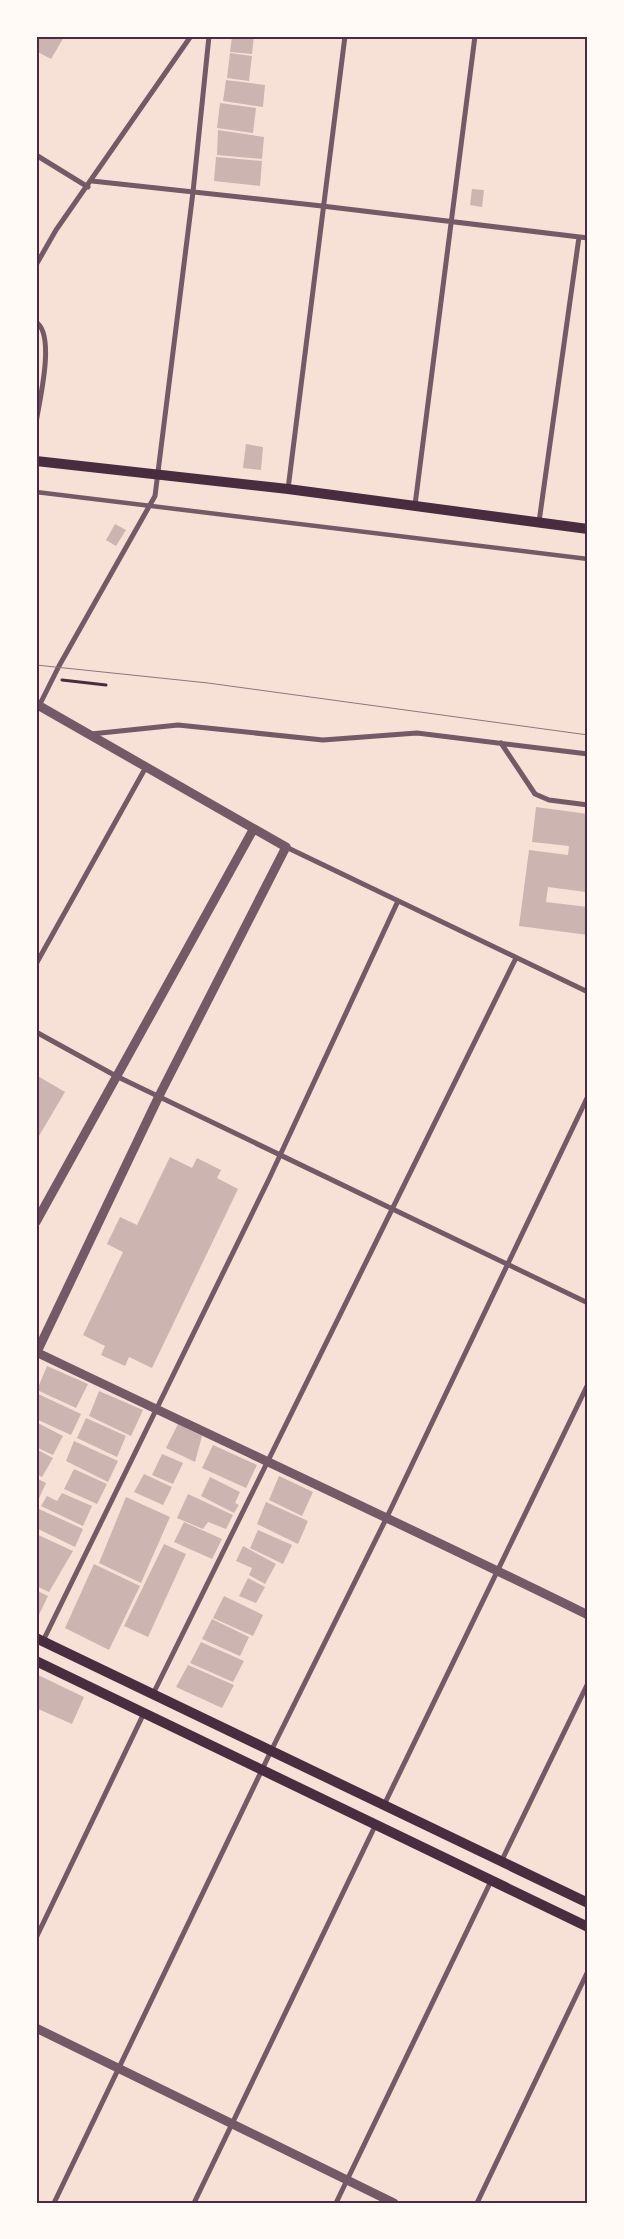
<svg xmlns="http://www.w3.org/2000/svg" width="624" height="2239" font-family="'Nunito Sans',sans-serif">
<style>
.building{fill:#ccb4b1}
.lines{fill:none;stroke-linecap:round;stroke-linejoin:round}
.path{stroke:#4a2c40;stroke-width:3}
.pedestrian{stroke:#755966;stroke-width:4.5}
.minor{stroke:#755966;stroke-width:5}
.tertiary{stroke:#755966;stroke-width:9}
.secondary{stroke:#4a2c40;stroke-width:10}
.tram{stroke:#8f747c;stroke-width:1}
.neatline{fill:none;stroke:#4a2c40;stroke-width:2}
</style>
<rect width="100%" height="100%" fill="#f7e1d7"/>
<path class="building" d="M36 36H63L64 37 51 59 36 51Z
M232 36H254L252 54 230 52Z
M230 53 252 56 249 81 227 78Z
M226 80 265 85 263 107 223 101Z
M220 103 256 108 253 133 217 128Z
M218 130 264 137 262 159 217 155Z
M216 157 262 161 260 186 214 181Z
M472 189 484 190 482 207 470 205Z
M246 444 263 447 261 470 243 468Z
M115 524 126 530 116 546 106 540Z
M536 807 588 814 586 892 548 887 546 902 588 907V935L519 926 529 850 568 855 569 846 532 842Z
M36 1075 65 1092 36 1141Z
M170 1157 192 1168 197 1158 221 1170 217 1178 238 1189 152 1368 129 1357 125 1366 101 1355 105 1346 83 1335 123 1252 107 1244 120 1217 137 1225Z
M47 1366 88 1384 76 1408 37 1390Z
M99 1391 143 1410 131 1436 89 1416Z
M36 1393 81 1414 71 1435 36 1419Z
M86 1418 126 1436 117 1457 77 1438Z
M36 1422 63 1436 53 1455 36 1447Z
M178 1424 202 1436 195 1462 166 1448Z
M74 1441 118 1461 108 1482 66 1461Z
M213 1445 257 1465 246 1488 202 1468Z
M36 1449 53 1458 42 1477 36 1474Z
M162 1454 183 1463 173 1484 152 1475Z
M74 1469 107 1484 97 1504 64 1489Z
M144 1474 172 1487 163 1505 134 1492Z
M279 1476 313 1492 302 1516 269 1500Z
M210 1477 240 1492 235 1503 239 1505 234 1513 201 1496Z
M36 1478 46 1483 36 1505Z
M62 1493 92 1506 83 1526 41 1506 47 1496 57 1501Z
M188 1494 233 1515 226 1529 208 1522 203 1529 177 1518Z
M126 1497 170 1517 141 1583 99 1563Z
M266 1502 308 1521 298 1544 257 1524Z
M39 1509 83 1529 75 1547 36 1528V1516Z
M184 1522 222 1539 212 1559 174 1542Z
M258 1530 292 1545 283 1564 250 1548Z
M36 1534 73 1551 49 1592 36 1586Z
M164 1544 186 1554 148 1637 124 1626Z
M243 1546 276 1564 265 1584 249 1575 252 1568 236 1561Z
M94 1564 140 1586 109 1650 65 1628Z
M248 1578 265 1587 256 1603 239 1596Z
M36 1590 48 1596 36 1621Z
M224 1596 263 1615 253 1636 213 1618Z
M212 1619 249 1637 240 1656 202 1639Z
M201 1642 244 1661 233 1682 190 1663Z
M188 1665 234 1685 222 1708 176 1687Z
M38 1675 84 1697 72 1724 36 1708Z"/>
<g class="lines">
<path class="path" d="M62 680 106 685"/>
<path class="pedestrian" d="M36 492 588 559"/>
<path class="minor" d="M36 155 88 187
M92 181 322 206 588 238
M36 265 56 230 191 36
M36 322C56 335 39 402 36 423
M288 489 345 36
M415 505 475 36
M539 522 579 237
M36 712 59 666 155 496 193 192 209 36
M91 734 178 725 323 740 417 733 588 754
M501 743 535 794 549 800 588 805
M286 847 588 992
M36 964 146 767
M36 1032 116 1076 588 1303
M43 1641 269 1179 398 901
M153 1694 516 958
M384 1805 588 1384
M502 1860 588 1683
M36 1938 144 1713
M54 2203 271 1751 386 1519 588 1096
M194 2203 376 1824
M336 2203 492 1879
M477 2203 588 1971"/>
<path class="tertiary" d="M36 704 286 847 159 1096 36 1354
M36 1222 253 830
M36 1352C220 1440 405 1525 588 1615
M36 2028 394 2203"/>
<path class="secondary" d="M36 461 288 489 588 529
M36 1638 588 1903
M36 1661 588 1927"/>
<path class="tram" d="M36 665 208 683 588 735"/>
</g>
<rect width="624" height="2239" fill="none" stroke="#fffaf5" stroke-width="75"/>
<rect x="38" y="38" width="548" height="2164" class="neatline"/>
</svg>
